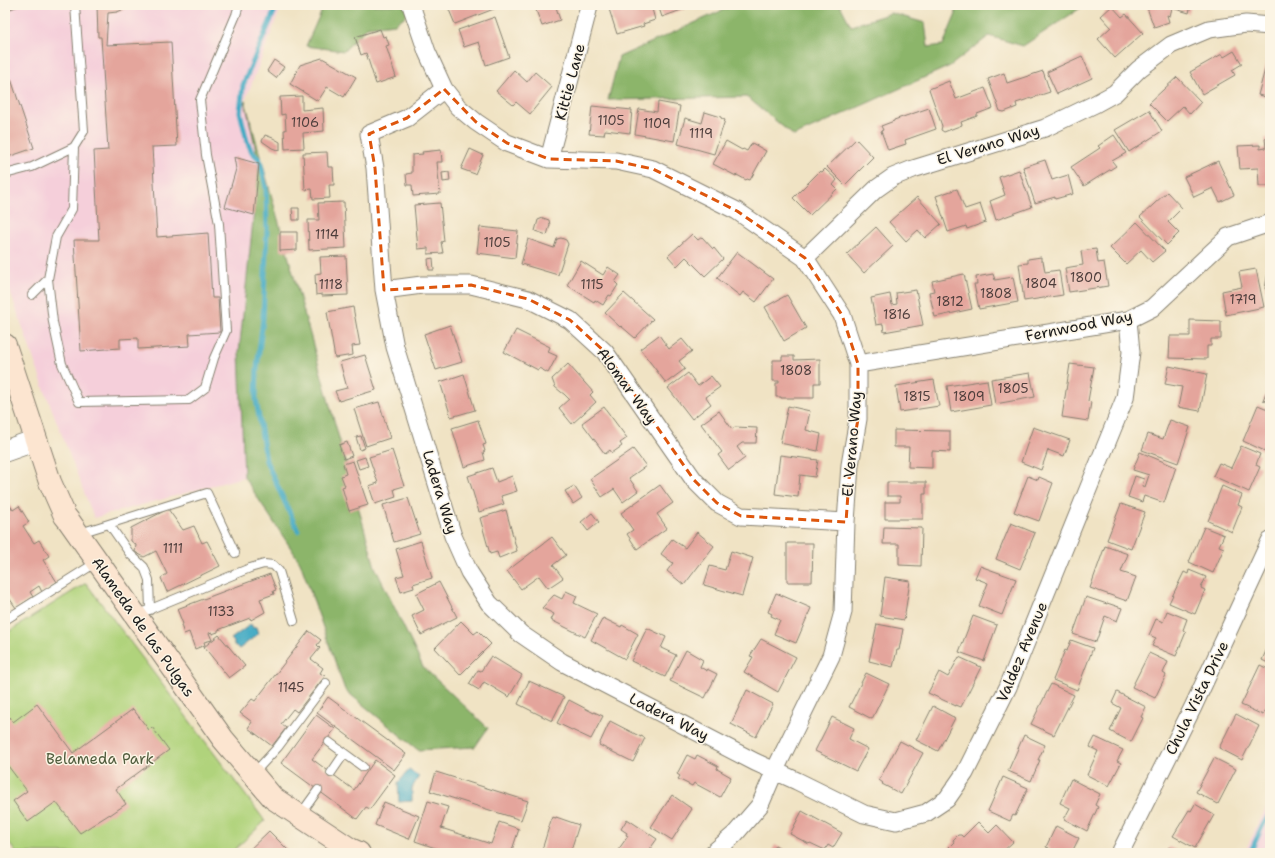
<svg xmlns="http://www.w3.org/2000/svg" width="1275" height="858" font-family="'Shantell Sans',sans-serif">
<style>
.built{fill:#f5cfda}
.green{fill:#b0d37b;stroke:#66784c}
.forest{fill:#8cb56b;stroke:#546844}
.water{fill:#45abc4;stroke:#306470}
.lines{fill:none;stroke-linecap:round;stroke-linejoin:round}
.stream{stroke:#45abc4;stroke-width:5}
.building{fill:#e4a59c}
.service-casing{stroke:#868070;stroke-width:10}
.minor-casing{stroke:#868070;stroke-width:19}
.tertiary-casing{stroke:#868070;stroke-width:23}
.secondary-casing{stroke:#868070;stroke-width:24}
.service{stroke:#fff;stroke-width:8}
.minor{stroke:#fff;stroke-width:17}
.tertiary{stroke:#fff;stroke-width:21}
.secondary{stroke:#fce5d0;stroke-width:22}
.marked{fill:none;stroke:#de560d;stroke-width:3;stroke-dasharray:8 5;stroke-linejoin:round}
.labels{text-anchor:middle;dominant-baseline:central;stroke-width:3;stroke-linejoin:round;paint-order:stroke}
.number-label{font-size:13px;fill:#4e3e3c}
.street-label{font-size:15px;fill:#1c1c1c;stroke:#fcf5e5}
.park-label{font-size:15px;fill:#505c3d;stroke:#fcf5e5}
</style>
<rect width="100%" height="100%" fill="#fcf5e5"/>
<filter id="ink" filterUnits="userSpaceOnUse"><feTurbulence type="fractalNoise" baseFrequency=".025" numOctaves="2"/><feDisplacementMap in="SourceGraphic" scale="8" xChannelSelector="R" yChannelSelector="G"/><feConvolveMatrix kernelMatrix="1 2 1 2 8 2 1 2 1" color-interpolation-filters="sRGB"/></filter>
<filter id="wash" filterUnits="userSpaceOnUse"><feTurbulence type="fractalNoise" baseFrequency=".012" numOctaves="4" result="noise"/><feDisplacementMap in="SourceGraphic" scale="16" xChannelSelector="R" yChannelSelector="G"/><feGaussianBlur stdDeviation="0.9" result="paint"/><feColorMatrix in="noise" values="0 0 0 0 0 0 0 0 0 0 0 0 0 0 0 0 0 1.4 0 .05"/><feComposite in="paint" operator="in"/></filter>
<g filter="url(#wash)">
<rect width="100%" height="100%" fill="#f0e3c4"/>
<path class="built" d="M5 5H282L245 101 259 164 239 352 244 477 94 518 46 394 5 277Z
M1270 800V853H1244Z"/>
<path class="green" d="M86 583 265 821 231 853H16L5 837V634Z"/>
<path class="forest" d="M324 5H405L408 14 395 24 367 27 344 51 306 46Z
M734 5H840L851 26 891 13 925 23 928 47 943 45 956 14 953 5H1085L1023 46 989 36 950 66 794 136 747 97 608 100 619 57Z
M245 101 375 567 423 667 488 728 475 747 418 750 345 690 300 562 244 477 239 352 259 164Z"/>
<path class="water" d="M251 624 253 628 256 627 258 634 239 649 236 646 234 645V642L231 639Z
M409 770 419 776 412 788V801L399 802 398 783Z"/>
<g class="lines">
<path class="stream" d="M277 5 243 85 240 112 247 141 252 152 260 160 266 188 267 229 263 318 257 369 256 399 266 461 298 531
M1250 853 1262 827 1270 813"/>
</g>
<g id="blocks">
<path class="building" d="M5 5H21L5 11Z
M97 5H143L135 8 134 5 117 12 108 13 106 45 171 42 177 146 152 147 157 237 208 233 212 298H218L220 332 189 334 190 346 138 349V338L120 339V348L81 351 74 240H99L94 151 108 150 101 37H98Z
M447 5H504L455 24Z
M534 5H561L556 7 560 20 542 26Z
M622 5H651L655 20 643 24 644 26 617 34 609 9Z
M658 5H695L662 17Z
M1146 5H1191L1189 13 1172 8 1170 16 1167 15 1169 22 1154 27Z
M1112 6 1122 17 1126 14 1143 33 1115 58 1098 39 1111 27 1101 16Z
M495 17 509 57 486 65 479 42 464 47 458 30Z
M380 29 383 37 386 36 389 45 386 46 396 77 376 84 366 53 361 55 355 37Z
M1234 51 1242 64 1232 70 1235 75 1202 94 1190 72 1222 54 1224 57Z
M1082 56 1092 78 1057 94 1047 72Z
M322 58 356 77 344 97 327 87 318 101 290 84 300 65Z
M1268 58 1270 59V98L1258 95Z
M274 60 284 67 276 78 267 71Z
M514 70 527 82 535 72 552 87 530 114 516 102 513 105 496 91Z
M1043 71 1050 92 1016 103 1017 107 1004 112 1000 111 988 79 1004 73 1007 83Z
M1177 77 1201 102 1190 114 1183 106 1167 121 1149 103Z
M11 79 34 148 5 158V80Z
M949 81 956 99 985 88 993 108 977 114V116L961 122 962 125 944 132 941 130 942 126 929 89Z
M302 96V110L323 108 324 131 303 133 304 148 285 149 284 130H286L285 114 281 115 280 97Z
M658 102 680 106 674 141 635 134 639 109 657 112Z
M592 106 632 110 630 133 605 130 604 135 589 134Z
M929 108 936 129 905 140 906 144 888 150 881 131 883 130 881 126 894 121V120Z
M1149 110 1162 131 1129 152 1115 130Z
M705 112 721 117V118L725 120 714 154 678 144 685 118 702 123Z
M265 135 273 138 280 142V151L272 148 262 141Z
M1114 135 1126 153 1112 161 1116 166 1084 186 1071 167 1100 148 1098 146Z
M1265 138H1270V186H1259L1258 168 1240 169 1238 146 1260 145V149L1266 148Z
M856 139 873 157 845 185 827 167Z
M726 141 742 150 743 149 747 151 752 143 766 151 750 180 747 179 746 180 737 175 736 176 713 164Z
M470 149 483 155 475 174 461 169Z
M441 150 442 162H437L440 194 413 196 412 185H407L406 174 412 173V155L423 154 422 152Z
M327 152 328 167H333L334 185H329L330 198 313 199 312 189 305 190 303 153Z
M234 157 259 164 254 215 225 207 236 169Z
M1045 160 1052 180 1068 175 1073 194 1055 199V197L1035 203 1023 167Z
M1218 161 1234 195 1220 202 1213 188 1194 197 1184 177Z
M825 169 837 180 833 185 837 189 810 215 793 198 820 171 822 172Z
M1019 170 1032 207 996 220 990 201 1005 195 999 177Z
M449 172 450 181 443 182 442 173Z
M957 189 965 209 980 204 986 222 967 229 966 226 948 232 936 196Z
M1167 192 1182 208 1168 222 1179 233 1167 245 1140 217Z
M917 197 941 224 925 238 918 230 906 241 889 222Z
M344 202 346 248 309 250 308 220H319L318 203Z
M440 203 444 241 441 242 443 253 428 254V248L418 249 414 205Z
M292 208H299V220H293Z
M543 218 549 220 550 225 547 235 535 231 538 220Z
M1137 222 1165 251 1152 262 1141 250 1126 264 1110 248Z
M480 227 518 231 515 258 477 253Z
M876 227 893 246 864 273 847 254Z
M280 232H297V250L280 251Z
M692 234 698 240 702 237 713 249 714 248 723 259 705 276 686 257 677 266 668 256Z
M561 238 566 240 568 244 558 275 521 264 528 239 554 248 557 239Z
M1096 249 1098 263 1104 262 1108 286 1069 292 1065 268 1083 265 1081 251Z
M737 252 773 279 756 302 743 292 740 296 717 278Z
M346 256 348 295 322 296V294L316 295 315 274 321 273 320 257Z
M1041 257V261H1043L1045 272 1059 270 1063 295 1024 301 1019 264 1028 263V259Z
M433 258 434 270H429L428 259Z
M581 261 603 275 608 267 620 275 615 282 618 285 611 296 609 295 603 305 595 300 594 302 567 285Z
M1269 266H1270V290L1265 289Z
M1256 269 1264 307 1226 315 1222 291 1242 287 1239 272Z
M964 274 972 309 935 317 929 292 934 291 932 281Z
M993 274 995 280 1013 277 1018 302 979 309 974 284H977L976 277Z
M916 290 923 325 884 332 883 324 876 325 871 298 890 294 892 305 897 304 896 293Z
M624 293 653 319 635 338 621 326 620 327 605 313Z
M787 295 806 328 784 341 765 307Z
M353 307 360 345 352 346 353 355 335 358 327 312Z
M1190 320 1221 321V339H1211V346H1207V359L1169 358 1170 336H1190Z
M450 325 462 362 436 370 424 334Z
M516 330 550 347 548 352 557 356 548 373 539 368 538 370 504 352Z
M659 335 669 349 682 339 692 351 679 361 685 369 666 383 640 349Z
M365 355 376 390 339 401 335 391 347 388 340 362Z
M782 356H794V360L820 359V383H814V398H781V397H776V383H779V381H773V360H782Z
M568 364 593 392 590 395 596 402 572 424 559 408 569 399 564 394 561 392 555 387 552 379Z
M1070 364 1094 367 1088 401 1091 402 1088 421 1062 417Z
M1169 366 1207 374 1200 411 1178 407 1182 387 1165 384Z
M688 373 698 386 711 376 720 387 706 397 711 404 692 419 668 388Z
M1030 373 1035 397 995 404 991 379Z
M464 374 475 410 451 417 440 382Z
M934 380 939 406 900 412 896 386Z
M987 380 991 405 951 412 947 386Z
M1270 383V403L1263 400Z
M379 402 390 438 366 446 354 409Z
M1258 405 1270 410V444L1267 452 1243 441Z
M788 406 810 411 806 430 821 434 818 451 780 443Z
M604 407 627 438 620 443 622 446 612 453 610 450 605 454 582 423Z
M719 411 732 429 735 427 757 428 756 443H742L737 447 745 458 729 470 718 455 722 452 701 424Z
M478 420 486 444 483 445 485 451 483 452 485 460 464 467 452 428Z
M1170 420 1190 427 1178 463 1142 450 1148 434 1163 439Z
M1033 427 1070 440 1064 456 1048 450 1041 470 1021 462Z
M894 430 950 431V452L932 451V468L908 467 909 447H894Z
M361 436 365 448 360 450 356 437Z
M347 442 352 456 344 459 339 445Z
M1241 446 1260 454 1256 465 1260 467 1249 492 1213 476 1219 463 1231 468Z
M633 449 646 466 629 478 638 491 623 502 614 489 602 497 590 479Z
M392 450 404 486 394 489 396 497 375 504 369 486 378 483 369 457Z
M1140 452 1176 467 1164 503 1144 496 1142 502 1128 497 1135 476 1144 479 1142 486 1145 487 1149 475 1133 470Z
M780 455 818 460 815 477 800 475 798 497 775 494Z
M365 457 368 466 359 469 356 460Z
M353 461 368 505 349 511 342 487 345 486 341 476 346 474 343 464Z
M492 468 497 482 512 476 517 491 501 496 504 504 479 512 468 476Z
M1028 476 1038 480 1039 477 1053 483 1039 521 1014 512Z
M887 482H926V494H923V519H885V502H900V496H887Z
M660 485 673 503 657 514 667 528 637 549 627 534 633 530 621 513Z
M574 486 582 498 573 504 565 491Z
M1222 486 1242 495 1238 505 1242 507 1232 532 1208 521Z
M5 498 13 510 19 506 29 522 23 526 34 543 39 540 49 556 43 560 57 582 42 592 39 586 30 592 33 597 16 608 5 592Z
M408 498 420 534 394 542 383 505Z
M1121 504 1145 512 1131 549 1107 540Z
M168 509 183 530 194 526 202 543 207 541 220 566 167 592 161 578 167 574 156 551 144 557 135 552 136 545 131 541V528Z
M506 510 517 551 499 558 497 552 490 554 480 518Z
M592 513 599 522 588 531 581 522Z
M1011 523 1035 533 1020 569 996 559Z
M884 527 922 528 921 566 899 565V544H883Z
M1204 527 1224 535 1219 546 1224 548 1213 573 1189 562Z
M697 532 714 546 684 585 667 571 673 563 661 554 672 539 685 548Z
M552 537 566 555 553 565 563 578 548 588 539 576 521 589 507 571Z
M421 541 432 578 413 584 414 588 401 592 396 577 404 575 396 549Z
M787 543H813L812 582H787Z
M1105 546 1128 554 1121 572 1136 577 1127 601 1090 588Z
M731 551 753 558 742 596 704 585 710 566 725 570Z
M980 566 1016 579 1002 615 979 606 988 583 975 578Z
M1189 570 1206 577 1201 588 1205 590 1195 614 1169 603 1184 572 1188 574Z
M270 574 276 590 273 591 274 594 260 599 265 612 251 620 250 618 218 630V632L212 634V632L209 633 212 640 204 642 205 645 195 649 189 632 184 634 181 625 183 624 177 609Z
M885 577 910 581 904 620 880 616Z
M439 582 457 617 421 635 412 616 424 610 416 594Z
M566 591 577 596 574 603 597 614 585 637 551 620 554 614 542 608 554 595 562 599Z
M776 593 811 608 796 643 774 634 780 620 771 616 772 614 768 612Z
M1086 597 1107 604V603L1122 608 1117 621 1105 616 1096 642 1073 634Z
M1167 611 1187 619 1183 630 1186 632 1176 656 1152 646 1156 638 1149 635 1156 619 1163 622Z
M973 616 997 625 984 661 959 652Z
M603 618 621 627 622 625 638 634 625 659 591 640Z
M461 621 474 634 478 631 491 644 460 675 435 648Z
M877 624 903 629 899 650H897L893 667 869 661Z
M647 628 666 637 661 648 676 655 665 677 631 661Z
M309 631 321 640 317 645 320 648 311 659 323 668 320 673 325 676 297 712 293 709 281 724 286 728 272 746 248 728 252 722 240 713 252 699 255 701Z
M219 635 245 666 229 678 204 647Z
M761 639 796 657 778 692 744 672 753 657 750 656Z
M1071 640 1093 648 1077 690 1053 680 1065 650 1067 651Z
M1270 642V664L1262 660Z
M686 650 703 660 700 667 707 671V669L717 674 705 698 670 681Z
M1149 653 1168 662 1163 673 1166 675 1155 698 1132 687Z
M491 656 522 675 509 697 484 682 479 690 469 684 478 670 481 671Z
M959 657 981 667 961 707 956 705V706L928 693 939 672 948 677Z
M1260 665 1270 670V701L1263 715 1241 705Z
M866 673 889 684 872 719 849 707Z
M529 681 564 697 552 721 518 704Z
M1051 684 1074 695 1054 735 1031 724Z
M747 690 773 704 756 737 731 724Z
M1117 692 1146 707 1141 717 1143 718 1131 742 1110 731 1121 708 1112 703Z
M328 697 406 754 394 770 317 713Z
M569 700 594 713V712L603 716 591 739 557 723Z
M37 704 73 753 133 709 149 730 152 727 169 750 116 789 126 804 110 815V814L80 833 56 802 28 822 13 801 27 791 5 762V721L10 717 13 722Z
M933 706 955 718 938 751 916 740Z
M1236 714 1259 726 1242 760 1219 748Z
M316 715 335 729 312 759 354 790 375 760 395 775 370 809 366 807 357 819 281 763Z
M832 717 854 728 849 739 868 749 856 771 815 751Z
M610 721 641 737V736L645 738 633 762 599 745Z
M1024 735 1045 745 1038 760H1040L1031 781 1008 771Z
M1095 737 1123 750 1117 761 1121 763 1109 786 1087 775 1098 751 1090 747Z
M900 741 923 753 901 794 882 784 883 783 879 780Z
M687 755 695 759 697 755 718 766 717 769 731 777 720 797 694 783 692 786 678 779 680 776 677 774Z
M1214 758 1236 769 1218 804 1196 792Z
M436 772 528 801 521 820 430 791Z
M1003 777 1028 788 1015 816 1013 815 1010 821 988 811Z
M1071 779 1100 794 1095 805 1098 807 1087 831 1064 819 1070 808 1060 803Z
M672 795 692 809 672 840 651 827Z
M428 801 448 807 441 828 491 844 499 822 519 829 511 853H450L415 841Z
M384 802 419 816 409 839 375 825Z
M1195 804 1214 815 1195 848 1173 836 1189 810 1191 811Z
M802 811 842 833 833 848 828 845 825 850 810 843 809 844 790 834Z
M552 817 556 818V817L579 825 570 853H541Z
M627 819 657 839 647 853H616L628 836 626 835 627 833 621 829Z
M978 822 989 833 997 825 1013 842 1001 853H955L949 847 954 842 953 840 958 835H961L963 837Z
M1056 826 1079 838 1073 850 1076 851 1075 853H1047L1049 848 1046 847Z
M269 831 291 853H246Z
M775 845 790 853H771Z
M1169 847 1182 853H1166Z"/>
</g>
</g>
<g filter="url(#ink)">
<use href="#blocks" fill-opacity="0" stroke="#868070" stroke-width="1"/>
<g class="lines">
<g class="service-casing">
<path id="service" d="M5 174 32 167 74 147
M48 279 53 322 62 364 79 402 189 400 205 388 214 358 226 331 219 224 206 155 200 100 236 15 239 5
M32 295 48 279 56 237 72 209 74 147 84 131 75 5
M109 524 130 554 144 567 149 580 150 610
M80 533 207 493 235 553
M136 615 250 568 264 564 273 565 279 571 294 621
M5 620 97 562
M329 742 363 767
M331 773 344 754
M253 774 278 747 326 683
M300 815 318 790"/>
</g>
<g class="minor-casing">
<path id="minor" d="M411 5 427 52 444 89 458 107 476 122 507 143 549 159 616 161 653 169 737 211 805 258 842 315 858 364V419L850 465 846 522 843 612 831 656 775 770 760 805 735 834 713 853
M444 89 407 118 369 134 375 168 384 290 395 347 453 536 469 572 489 603 521 634 562 662 755 762 797 781 864 814 896 821 926 813 947 799 965 773 1008 687 1125 398 1131 352 1128 320
M549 159 588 10 589 5
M805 258 876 189 893 177 913 169 1045 128 1095 104 1115 93 1139 69 1171 45 1209 29 1246 24 1270 26
M384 290 422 285H471L528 299 570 320 605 352 694 480 717 503 741 516 846 522
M858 364 1128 320 1152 308 1228 237 1270 223
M1120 853 1193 707 1270 541"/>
</g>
<g class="tertiary-casing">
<path id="tertiary" d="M5 451 36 440"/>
</g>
<g class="secondary-casing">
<path id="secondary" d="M5 345 50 482 65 516 69 521 223 739 273 798 350 849 359 853"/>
</g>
<use href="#service" class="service"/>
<use href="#minor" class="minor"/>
<use href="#tertiary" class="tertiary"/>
<use href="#secondary" class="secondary"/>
</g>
</g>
<path class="marked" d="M444 89 476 122 507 143 549 159 616 161 653 169 737 211 805 258 842 315 858 364V419L850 465 846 522 741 516 717 503 694 480 605 352 570 320 528 299 471 285 384 290 375 168 369 134 407 118Z"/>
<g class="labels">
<g class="number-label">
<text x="611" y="120">1105</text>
<text x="305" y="122">1106</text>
<text x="657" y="123">1109</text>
<text x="701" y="133">1119</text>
<text x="327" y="234">1114</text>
<text x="497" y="242">1105</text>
<text x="1086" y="277">1800</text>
<text x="1041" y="283">1804</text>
<text x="331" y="284">1118</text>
<text x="592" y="284">1115</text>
<text x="996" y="293">1808</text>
<text x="1243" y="299">1719</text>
<text x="950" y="301">1812</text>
<text x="897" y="314">1816</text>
<text x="796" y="370">1808</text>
<text x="1013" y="388">1805</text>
<text x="917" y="396">1815</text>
<text x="969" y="396">1809</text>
<text x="173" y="548">1111</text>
<text x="221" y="611">1133</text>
<text x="291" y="687">1145</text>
</g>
<g class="street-label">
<text transform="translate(570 82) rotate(-75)">Kittie Lane</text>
<text transform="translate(988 145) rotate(-17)">El Verano Way</text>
<text transform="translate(1079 326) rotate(-11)">Fernwood Way</text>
<text transform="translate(627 386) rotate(54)">Alomar Way</text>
<text transform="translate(852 444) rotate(-85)">El Verano Way</text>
<text transform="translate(440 492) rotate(73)">Ladera Way</text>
<text transform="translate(143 627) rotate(55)">Alameda de las Pulgas</text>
<text transform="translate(1022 652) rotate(-67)">Valdez Avenue</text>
<text transform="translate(1197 698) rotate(-64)">Chula Vista Drive</text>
<text transform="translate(669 717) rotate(27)">Ladera Way</text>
</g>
<g class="park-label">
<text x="100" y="759">Belameda Park</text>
</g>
</g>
<rect width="1275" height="858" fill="none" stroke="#fcf5e5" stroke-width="20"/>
</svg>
